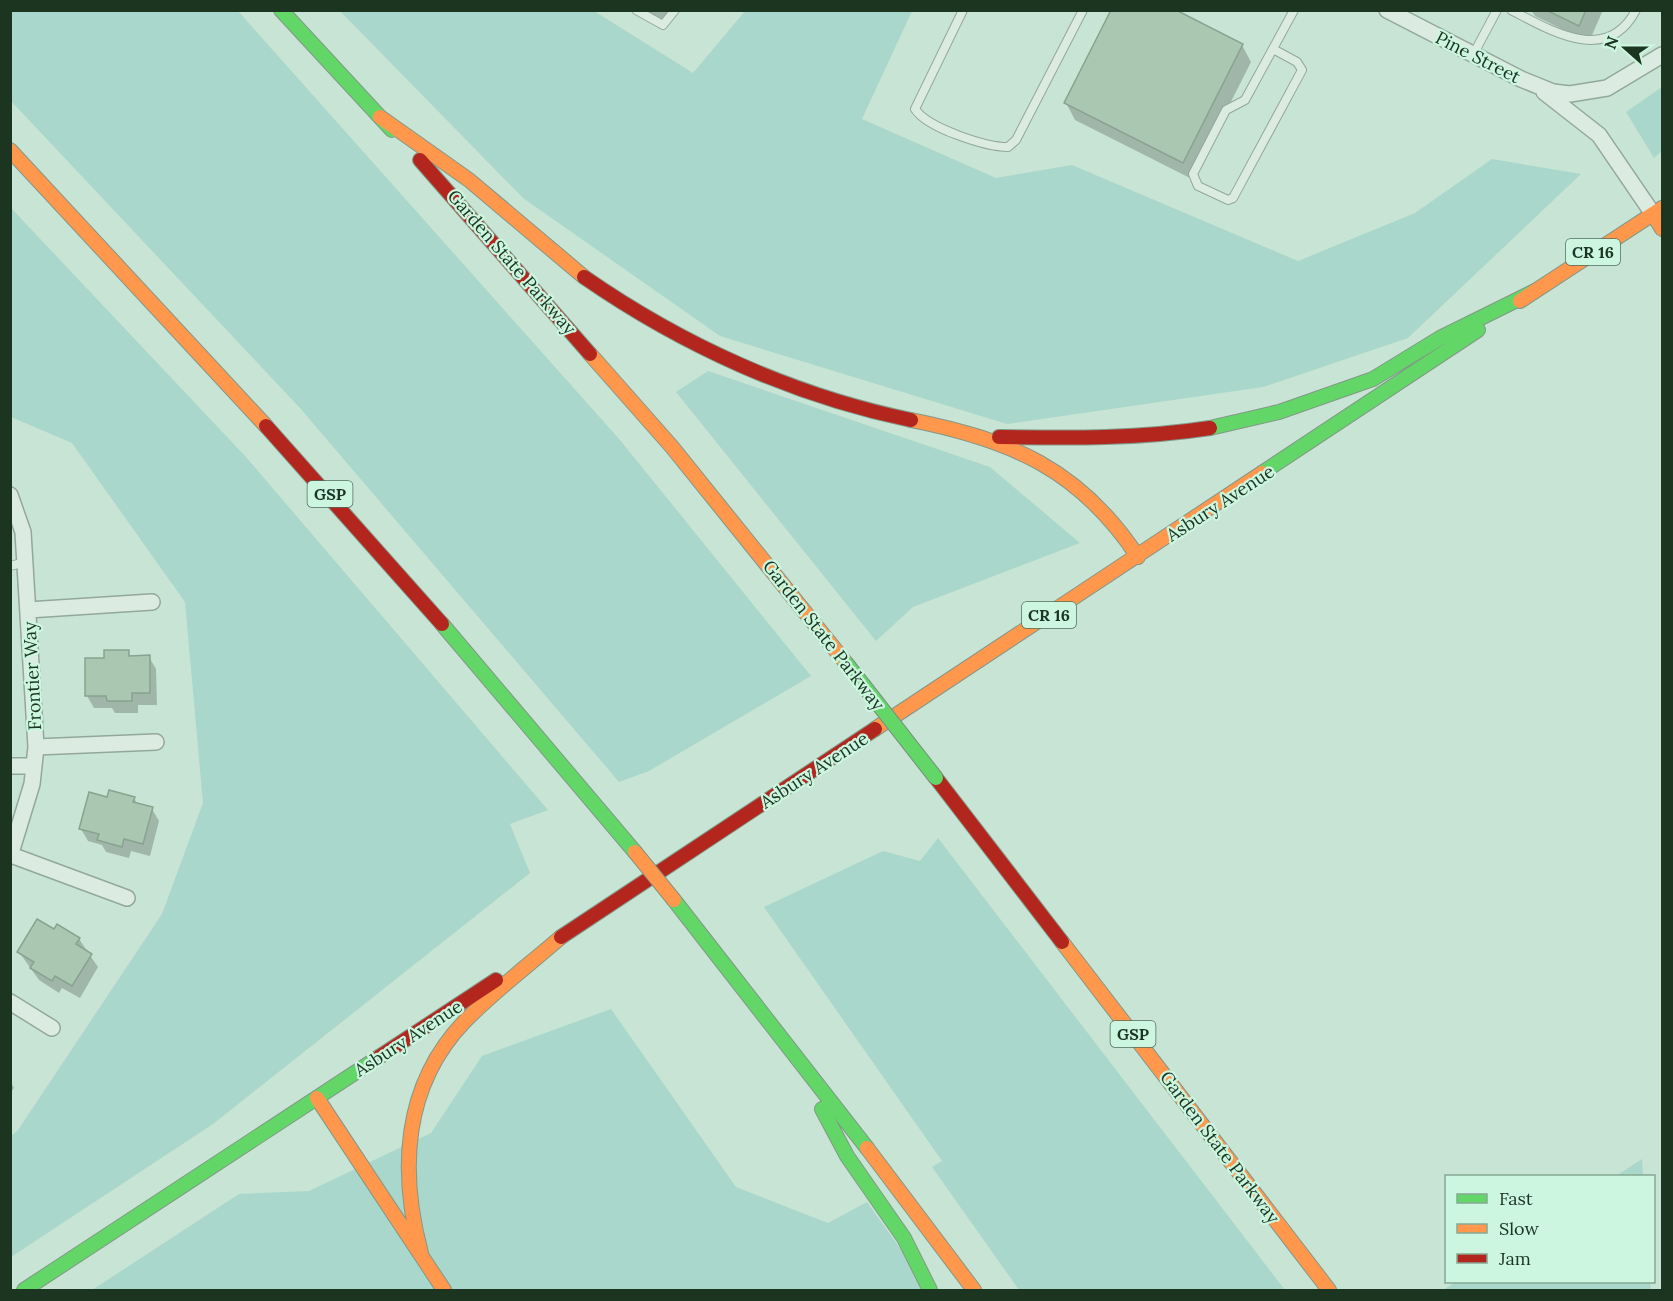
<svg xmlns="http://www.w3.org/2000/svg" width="1673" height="1301" font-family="Lora,serif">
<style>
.green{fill:#aad7cb}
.shadow{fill:#0003}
.building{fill:#a9c7b1;stroke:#88a38f;stroke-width:1.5}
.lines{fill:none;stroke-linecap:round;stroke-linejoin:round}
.lane-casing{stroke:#92a89a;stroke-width:10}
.street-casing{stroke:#92a89a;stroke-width:18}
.fast-casing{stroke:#829889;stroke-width:16}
.slow-casing{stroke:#829889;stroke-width:16}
.jam-casing{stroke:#829889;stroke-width:16}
.lane{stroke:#dbebe2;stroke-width:8}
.street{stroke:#dbebe2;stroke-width:15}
.fast{stroke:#63d668;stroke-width:14}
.slow{stroke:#ff974d;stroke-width:14}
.jam{stroke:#b3261e;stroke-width:14}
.fast-bridge-casing{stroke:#798e80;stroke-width:16;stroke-linecap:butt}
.slow-bridge-casing{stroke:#798e80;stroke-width:16;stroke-linecap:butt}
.fast-bridge{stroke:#63d668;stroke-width:14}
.slow-bridge{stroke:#ff974d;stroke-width:14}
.labels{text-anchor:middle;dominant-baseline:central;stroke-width:4.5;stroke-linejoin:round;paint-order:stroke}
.shield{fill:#ccf6df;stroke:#506f5a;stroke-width:1.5}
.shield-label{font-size:16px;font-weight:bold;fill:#1b3521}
.street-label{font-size:18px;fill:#1b3521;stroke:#ccf6df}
</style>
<rect width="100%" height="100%" fill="#c8e4d4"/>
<path class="green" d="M10 11H238L620 440 811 676 649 771 619 782 300 408 11 101Z
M340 11H594L693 73 745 11H912L862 119 996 178 1072 165 1298 261 1415 213 1492 159 1581 174 1408 338 1263 387 1007 424 720 336 523 198Z
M1662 87V151L1654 158 1626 112Z
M11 208 246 457 548 810 510 824 530 873 213 1124 11 1257V1136L18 1130 162 914 203 803 185 602 72 443 11 417Z
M708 371 990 467 1080 543 913 607 876 641 676 392Z
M938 838 1285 1290H1019L932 1167 942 1161 764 907 883 851 920 861Z
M611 1009 736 1187 828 1223 867 1202 930 1290H92L239 1194 309 1191 431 1133 482 1056Z
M1642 1159 1643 1176H1616Z
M1456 1282H1650L1651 1290H1443Z"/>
<path class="shadow" d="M634 10H678L664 29Z
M1531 10H1603L1589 42 1535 16Z
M1242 45 1251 62 1192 179 1075 120 1066 103Z
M128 651 131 657H149L156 669 157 705H138V713H115L112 708H94L87 696 105 659Z
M134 798 138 805 152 809 159 821 150 856 131 851 129 858 106 852 102 845 88 841 81 829 108 799Z
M55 931 79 939 98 967 80 998 62 988 59 993 39 980 19 952Z
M10 1081 14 1088 10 1093Z"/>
<path class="building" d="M1111 10H1176L1243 44 1183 163 1064 103Z
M1546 10H1586L1579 26Z
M104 650H129V656L150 655V693H132V701H107L106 696H85V658H104Z
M109 790 135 797 133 802 153 807 143 844 124 839 122 847 97 840 99 834 79 829 89 792 107 797Z
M37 919 54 929 57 924 80 938 76 944 92 954 72 986 55 976 52 981 30 968 34 962 17 952Z"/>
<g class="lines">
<g class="lane-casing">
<path id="lane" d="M636 10 663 25 675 10
M963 10 915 109C927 128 986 147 1008 147L1016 140 1083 10
M1511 10C1550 30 1607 66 1636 10
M1273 49 1297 62 1302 70 1233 198 1228 200 1198 186 1193 174 1226 110 1245 100 1294 10
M1473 55 1497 10
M10 566 26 562"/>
</g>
<g class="street-casing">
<path id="street" d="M1387 10 1521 79 1553 92 1570 94 1607 88 1662 55
M1544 92 1599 135 1653 214
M10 495 23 532 36 747 32 784 10 856
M28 610 152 602
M36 747 156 742
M10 766H34
M11 855 127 898
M10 1002 52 1028"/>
</g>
<g class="fast-casing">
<path id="fast" d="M281 10 392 130
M1210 428 1279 412 1373 379 1440 338 1535 291
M1262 473 1478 330
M442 624 635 852
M674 900 867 1148
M822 1109 847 1156 904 1238 930 1290
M24 1290 379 1057"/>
</g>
<g class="slow-casing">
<path id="slow" d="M380 117 469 180 584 277
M10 150 266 426
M1653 214 1662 229
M1520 301 1662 208
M590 354 672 447 846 663
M911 420C1011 440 1080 469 1138 557
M875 729 1262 473
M1062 942 1329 1290
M317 1098 444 1290
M867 1148 974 1290
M421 1253C399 1171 403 1086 464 1022 494 991 529 965 561 937"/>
</g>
<g class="jam-casing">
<path id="jam" d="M420 160 590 354
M584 277C682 345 794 396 911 420
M266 426 442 624
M999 437C1071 438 1139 439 1210 428
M936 778 1062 942
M561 937 875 729
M379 1057 496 980"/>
</g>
<use href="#lane" class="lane"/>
<use href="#street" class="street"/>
<use href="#fast" class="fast"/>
<use href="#slow" class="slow"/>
<use href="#jam" class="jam"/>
<g class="fast-bridge-casing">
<path id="fast-bridge" d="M846 663 936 778"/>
</g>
<g class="slow-bridge-casing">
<path id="slow-bridge" d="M635 852 674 900"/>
</g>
<use href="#fast-bridge" class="fast-bridge"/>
<use href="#slow-bridge" class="slow-bridge"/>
</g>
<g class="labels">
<g class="shield">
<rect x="1566" y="239" width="54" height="26" rx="4.5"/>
<rect x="307.5" y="481" width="45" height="26" rx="4.5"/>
<rect x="1022" y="602" width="54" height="26" rx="4.5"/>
<rect x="1110.5" y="1021" width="45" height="26" rx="4.5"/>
</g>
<g class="shield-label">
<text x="1593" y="252">CR 16</text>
<text x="330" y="494">GSP</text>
<text x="1049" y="615">CR 16</text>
<text x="1133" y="1034">GSP</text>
</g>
<g class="street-label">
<text transform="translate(1478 57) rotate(27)">Pine Street</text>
<text transform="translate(512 262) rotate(49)">Garden State Parkway</text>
<text transform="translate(1220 503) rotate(-33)">Asbury Avenue</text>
<text transform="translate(824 635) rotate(52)">Garden State Parkway</text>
<text transform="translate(32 676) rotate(-93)">Frontier Way</text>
<text transform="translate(814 770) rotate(-33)">Asbury Avenue</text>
<text transform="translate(408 1038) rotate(-33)">Asbury Avenue</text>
<text transform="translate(1220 1147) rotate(53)">Garden State Parkway</text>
</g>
</g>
<rect width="1673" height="1301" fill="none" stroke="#1b3521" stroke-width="24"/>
<rect x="1445" y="1175" width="210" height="108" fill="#ccf6df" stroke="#85a993" stroke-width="1.5"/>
<rect x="1457" y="1194" width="30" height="9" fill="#63d668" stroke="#85a993" stroke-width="1.5"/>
<text x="1499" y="1205" font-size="18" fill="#1b3521">Fast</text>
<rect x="1457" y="1224" width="30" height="9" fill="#ff974d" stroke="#85a993" stroke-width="1.5"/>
<text x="1499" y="1235" font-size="18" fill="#1b3521">Slow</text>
<rect x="1457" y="1254" width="30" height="9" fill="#b3261e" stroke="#85a993" stroke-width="1.5"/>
<text x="1499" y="1265" font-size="18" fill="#1b3521">Jam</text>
<g transform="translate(1625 48) rotate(291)" stroke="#ccf6df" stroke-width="4.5" paint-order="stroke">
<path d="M0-4.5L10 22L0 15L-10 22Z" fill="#1b3521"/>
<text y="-9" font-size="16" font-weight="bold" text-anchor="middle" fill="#1b3521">N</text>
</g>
</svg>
